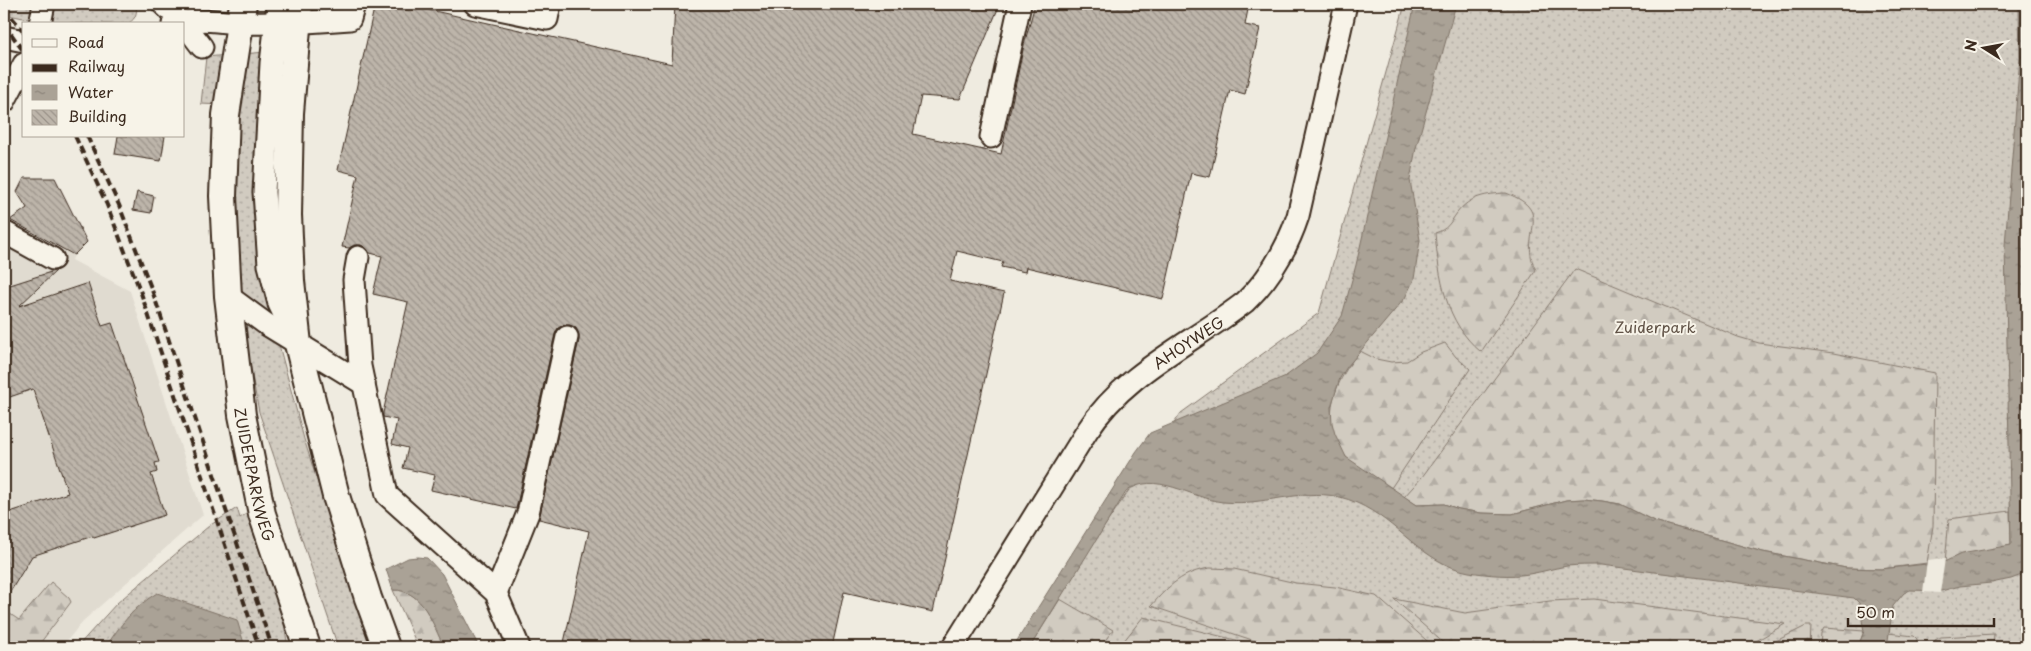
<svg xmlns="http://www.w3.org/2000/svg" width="2031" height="651" font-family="'Playpen Sans',sans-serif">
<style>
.built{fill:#e0dbd0}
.grass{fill:url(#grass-dots);stroke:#867a6f}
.forest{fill:url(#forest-firs);stroke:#867a6f}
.water{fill:url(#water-ripples);stroke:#7e7266}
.pier{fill:#efebe0}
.building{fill:url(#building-back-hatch);stroke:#3b2a1e}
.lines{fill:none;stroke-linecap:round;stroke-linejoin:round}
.minor-casing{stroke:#3b2a1e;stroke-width:25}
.major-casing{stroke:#3b2a1e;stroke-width:30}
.minor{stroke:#f7f3e8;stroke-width:21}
.major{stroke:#f7f3e8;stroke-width:26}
.rail{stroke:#3b2a1e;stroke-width:4;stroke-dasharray:8 4;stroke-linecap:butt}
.labels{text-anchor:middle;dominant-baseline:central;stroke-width:4;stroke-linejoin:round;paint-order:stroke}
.park-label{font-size:15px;fill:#605246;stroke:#f7f3e8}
.street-label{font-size:15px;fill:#3b2a1e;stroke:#f7f3e8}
</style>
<defs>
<pattern id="grass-dots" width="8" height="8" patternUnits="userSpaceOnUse" patternTransform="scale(1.25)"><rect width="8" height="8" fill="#d1cbc0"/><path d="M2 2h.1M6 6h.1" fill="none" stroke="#b4aea5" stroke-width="1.8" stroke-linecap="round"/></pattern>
<pattern id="forest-firs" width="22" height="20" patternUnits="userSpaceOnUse" patternTransform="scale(1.25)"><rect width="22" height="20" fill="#d1cbc0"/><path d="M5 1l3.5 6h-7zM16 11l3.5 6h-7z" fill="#b4aea5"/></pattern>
<pattern id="water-ripples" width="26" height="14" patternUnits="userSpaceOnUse" patternTransform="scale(1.25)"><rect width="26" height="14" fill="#aaa296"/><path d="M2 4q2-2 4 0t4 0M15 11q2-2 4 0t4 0" fill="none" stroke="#8c847a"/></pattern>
<pattern id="building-back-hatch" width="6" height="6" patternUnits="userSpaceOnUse" patternTransform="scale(1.25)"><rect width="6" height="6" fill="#bdb5aa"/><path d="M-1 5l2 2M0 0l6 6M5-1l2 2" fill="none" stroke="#9b938a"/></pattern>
</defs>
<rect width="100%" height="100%" fill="#efebe0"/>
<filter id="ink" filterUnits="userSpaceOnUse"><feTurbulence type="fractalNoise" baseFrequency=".02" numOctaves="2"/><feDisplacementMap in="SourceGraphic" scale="10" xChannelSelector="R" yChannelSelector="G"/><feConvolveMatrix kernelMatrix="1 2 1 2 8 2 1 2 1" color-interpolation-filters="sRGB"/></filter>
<g filter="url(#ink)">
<path class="built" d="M4 216 74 255 72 260 130 291 203 515 83 621 62 647H8L4 644Z"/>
<path class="grass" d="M4 4H37L33 20 4 14Z
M55 4H136C138 13 135 22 125 24L50 23Z
M1405 4H2027V647H1023L1181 413 1319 313Z
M266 52 268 296 272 317 244 296 239 285 236 225 237 177 242 54Z
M228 55 221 105 201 104 206 57Z
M242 318 279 345 304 439 353 595 371 647H338L259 412 244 334Z
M263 503 288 647H77L117 603 209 526 237 508 240 518Z"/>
<path class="forest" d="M1506 193C1557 212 1517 235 1536 270L1481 352C1445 322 1439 278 1435 233 1448 229 1449 224 1457 213 1470 196 1486 194 1506 193Z
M1575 269 1738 337 1759 343 1833 353 1935 373 1933 526 1927 563 1881 569 1846 568 1763 552 1654 521 1620 504 1602 501 1584 499 1566 500 1512 514 1481 513 1459 509 1444 504 1417 505 1404 497 1422 477Z
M1445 343 1456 357 1470 369 1391 488C1377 479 1356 470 1346 457 1318 421 1334 382 1360 351L1376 359 1391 362 1407 361 1421 352Z
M2010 511 2011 545 1945 562 1949 519Z
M1210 568 1234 569 1296 583 1335 587 1376 596 1434 647H1273L1151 606C1169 585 1183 572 1210 568Z
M51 582 69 598 71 602 41 642 42 645 40 647H4V610L19 620Z
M393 590C423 589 433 625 444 647H418Z
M1060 599 1113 630 1100 647H1030Z
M1394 599 1465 613 1550 601 1594 599 1785 624 1746 647H1448Z
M1143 617 1248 643 1259 647H1119Z
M1806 626H1811L1810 647H1764Z
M1824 628 1864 631 1858 647H1820L1821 633Z
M1888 633 1914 636 1917 639 1916 647H1887Z
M1994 634 1993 647H1934L1935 640 1941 637Z"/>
<path class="water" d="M1415 4H1456L1416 148 1410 180 1420 240 1414 279 1405 298 1347 367 1340 378 1331 407 1332 423 1335 434 1346 457 1417 505 1444 504 1459 509 1481 513 1512 514 1566 500 1584 499 1602 501 1620 504 1654 521 1763 552 1846 568 1881 569 1944 562 1961 554 2011 545 2005 245 2020 57 2019 8 2013 4H2027V573L2011 579 1991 583 1960 586 1941 591 1910 590 1904 593 1893 606 1887 647H1858L1864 631 1859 603 1854 598 1601 565C1589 565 1578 565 1567 566 1554 568 1542 572 1529 574 1510 577 1489 575 1469 572 1423 564 1398 521 1357 503 1312 482 1269 507 1223 502 1192 499 1154 469 1126 492L1030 647H1013L1136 452 1150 433 1286 376 1317 353 1342 316 1356 265Z
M417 557 427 558 442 574 479 647H444C433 625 423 589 393 590L386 569 408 558Z
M157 593 237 620 245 647H106C119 626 135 606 157 593Z"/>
<path class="pier" d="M1945 559 1940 593 1923 592 1927 561Z"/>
<path class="building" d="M375 4H403L672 64 675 4H1000L960 99 921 96 913 134 1001 154 1024 45 1035 4H1249L1245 25 1260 28 1245 94 1230 90 1210 177 1191 173 1163 299 1026 267 1025 272 1001 267 1003 262 957 251 950 281 1004 293 933 612 844 592 832 647H563L589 531 539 519 579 340V334L576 328 570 325H564L558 328 555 334 516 509 431 490 435 475 403 468 408 448 392 444 397 420 383 417V413L408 302 373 294 382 256 370 253 366 248 361 245H354L349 248 342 247 358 175 338 170Z
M118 136H165L161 161 115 154Z
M24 178H55L87 242 74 255 10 220 27 208 17 192Z
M137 192 154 196 151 213 133 210Z
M57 270 19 306 88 283 102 326 112 323 159 462 155 463 157 472 151 474 165 515 94 538 93 536 32 556 4 602V541L6 538 4 531V514L68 493 33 389 4 399V287Z"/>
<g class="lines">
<g class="minor-casing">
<g id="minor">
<path d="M163 4 182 21 202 47"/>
<path d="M278 4 271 63 264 192 269 265 279 304 294 335"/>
<path d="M475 4 547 19 550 4"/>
<path d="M40 24 44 4"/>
<path d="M173 24C197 17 218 22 242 23 278 24 314 22 350 19L354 4"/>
<path d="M4 37 24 41"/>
<path d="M4 102 24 64"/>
<path d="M991 137 1020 4"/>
<path d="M4 232 53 259"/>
<path d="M358 257 354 280 360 366 387 495 496 593 519 647"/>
<path d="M228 296 266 324 364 384"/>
<path d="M496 593 528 513 567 337"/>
<path id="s1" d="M953 647 1087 431C1125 372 1191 344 1245 302 1270 278 1287 249 1298 216L1346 4"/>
</g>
</g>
<g class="major-casing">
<g id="major">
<path id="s2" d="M243 4 226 115 223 196 228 296 242 415 262 514 307 647"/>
<path d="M299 4 290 113 288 215 291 281 298 344 336 496 368 598 386 647"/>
</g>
</g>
<use href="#minor" class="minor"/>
<use href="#major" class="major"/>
<path class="rail" d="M4 8 24 32
M4 24 24 52
M75 136 107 205 141 293 259 647
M87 136 119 205 153 293 272 647"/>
</g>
</g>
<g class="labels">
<g class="park-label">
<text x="1655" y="326">Zuiderpark</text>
</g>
<g class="street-label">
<text stroke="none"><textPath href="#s1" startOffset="390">AHOYWEG</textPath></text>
<text stroke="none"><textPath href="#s2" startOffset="474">ZUIDERPARKWEG</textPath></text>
</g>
</g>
<rect width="2031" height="651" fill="none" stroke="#f7f3e8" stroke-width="20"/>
<rect x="10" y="10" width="2011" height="631" fill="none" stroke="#3b2a1e" stroke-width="2" filter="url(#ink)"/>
<rect x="22" y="22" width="162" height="115" fill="#f7f3e8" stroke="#aca397"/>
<rect x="32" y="39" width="25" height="8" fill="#f7f3e8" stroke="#aca397"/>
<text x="68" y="48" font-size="15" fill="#3b2a1e">Road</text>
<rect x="32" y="64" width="25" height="8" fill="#3b2a1e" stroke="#aca397"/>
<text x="68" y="72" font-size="15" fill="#3b2a1e">Railway</text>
<rect x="32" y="85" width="25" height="15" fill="url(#water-ripples)" stroke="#aca397"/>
<text x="68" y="98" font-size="15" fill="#3b2a1e">Water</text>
<rect x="32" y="110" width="25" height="15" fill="url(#building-back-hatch)" stroke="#aca397"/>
<text x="68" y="122" font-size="15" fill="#3b2a1e">Building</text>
<g transform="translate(1984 48) rotate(281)" stroke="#f7f3e8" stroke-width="4" paint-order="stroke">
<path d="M0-4L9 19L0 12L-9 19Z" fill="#3b2a1e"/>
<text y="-8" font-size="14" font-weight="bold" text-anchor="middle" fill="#3b2a1e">N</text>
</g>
<path d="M1848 618v8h146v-8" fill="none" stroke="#3b2a1e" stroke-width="2.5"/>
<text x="1856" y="618" font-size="15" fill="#3b2a1e" stroke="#f7f3e8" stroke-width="4" paint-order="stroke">50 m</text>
</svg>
